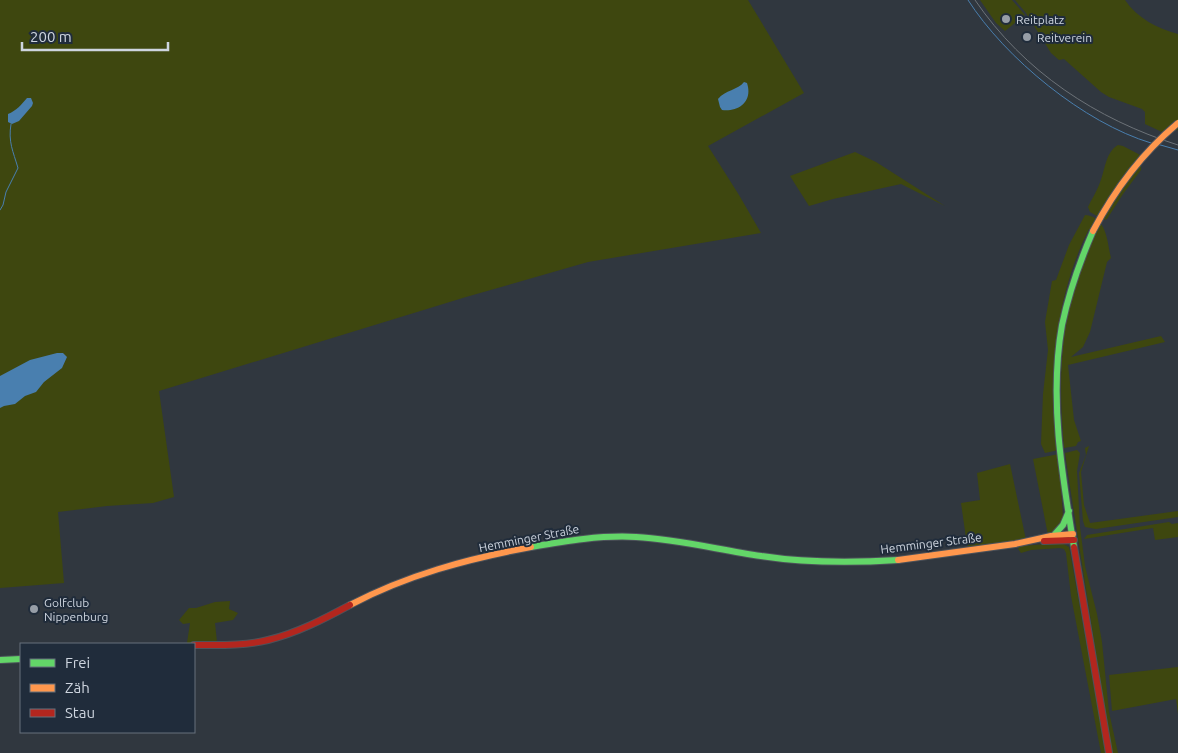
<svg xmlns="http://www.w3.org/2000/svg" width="1178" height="753" font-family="Ubuntu,sans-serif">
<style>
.green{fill:#3e470f}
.water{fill:#497faf}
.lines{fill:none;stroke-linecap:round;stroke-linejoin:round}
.stream{stroke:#497faf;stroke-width:1}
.fast-casing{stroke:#4d525a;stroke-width:8}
.slow-casing{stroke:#4d525a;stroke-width:8}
.jam-casing{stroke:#4d525a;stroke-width:8}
.fast{stroke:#63d668;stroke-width:6}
.slow{stroke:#ff974d;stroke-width:6}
.jam{stroke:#b3261e;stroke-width:6}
.rail{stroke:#6c7278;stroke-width:1}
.slow-bridge-casing{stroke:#4d525a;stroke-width:8;stroke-linecap:butt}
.slow-bridge{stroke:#ff974d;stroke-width:6}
.poi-dot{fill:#979ea7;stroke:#202c3b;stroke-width:2}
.labels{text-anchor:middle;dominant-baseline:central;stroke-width:4;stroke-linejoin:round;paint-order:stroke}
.poi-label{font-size:12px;fill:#ced5df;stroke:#202c3b;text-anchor:start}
.street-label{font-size:12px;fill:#ced5df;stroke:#202c3b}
</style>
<rect width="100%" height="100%" fill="#30373f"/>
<path class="green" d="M0 0H748L804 93 708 146 739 195 761 233 588 262 466 297 159 391 174 497 153 503 107 506 58 512 64 583 0 588Z
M980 0H1012L1025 15 1005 31 996 23Z
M1015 0H1125C1137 18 1158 29 1178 34V130L1162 132 1145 124V112L1142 109 1109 97 1101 92 1064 59 1059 60 1051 53 1026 13Z
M1118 145 1123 146 1146 158 1141 164V170L1123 194 1107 219 1104 220 1090 212 1088 207C1091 200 1096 193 1099 185 1105 172 1105 152 1118 145Z
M855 152 876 162 945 206 901 184 833 199 809 206 790 176Z
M1085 215C1107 217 1107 241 1111 258L1107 262 1090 332 1083 347 1071 357 1161 336 1165 342 1068 365 1074 420 1081 441 1078 442 1076 446 1064 448C1059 389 1059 336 1076 278 1081 262 1089 247 1095 232L1089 229C1055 296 1048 376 1059 450L1045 453 1041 444 1043 394 1048 350 1045 322 1052 281 1056 280 1069 245Z
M1089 446 1081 472 1084 505 1090 523 1178 511V517L1096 529 1085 527 1083 521 1079 473 1086 455 1085 448Z
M1077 450 1080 453 1077 471 1080 527 1085 566 1097 614 1102 642 1109 712 1118 753H1112L1108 731 1069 480 1065 453Z
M1059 454 1063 517C1062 526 1057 531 1048 535L1033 459Z
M1010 464 1026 540 969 547 967 545 961 503 980 500 977 473Z
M1169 522 1172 524 1178 523V537L1155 540 1153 528 1084 539 1087 535Z
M1062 543 1069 547 1070 552 1106 753H1101L1071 596 1066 553 1064 549 1060 548 1031 550 1021 553 1018 549 1020 546Z
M230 601 229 609 238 613 233 620 215 623 217 642 187 643 190 623 183 624 179 620 189 608H196L215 602Z
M1178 667V714L1176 699 1112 711 1109 675Z"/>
<path class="water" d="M744 82 747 83C753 101 739 112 722 110L720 107 718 99C725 90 738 90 744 82Z
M27 98H31L33 103 32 106 19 121 12 124 8 122V114C16 111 22 104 27 98Z
M57 353H63L67 357 62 368 44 382 36 392 25 396 15 404 4 406 0 408V376L30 360Z"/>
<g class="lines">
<path class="stream" d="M968 0C1005 58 1084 123 1151 143
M1157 144 1178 150
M0 210 3 205 6 192 18 168C13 151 8 142 11 124"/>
<g class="fast-casing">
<path id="fast" d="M1055 534 1063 525 1069 511
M531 547C566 541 601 535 636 537 678 539 719 550 761 556 806 563 852 563 898 560
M1074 547C1062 475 1049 398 1062 325 1069 292 1080 261 1093 231
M0 660 21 659"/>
</g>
<g class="slow-casing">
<path id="slow" d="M898 560 1015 544 1051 536 1073 534
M350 605C407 575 467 559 531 547"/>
</g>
<g class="jam-casing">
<path id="jam" d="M1044 541 1074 540
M1074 547 1109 753
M194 645C219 645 244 646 268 640 297 633 324 619 350 605"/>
</g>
<use href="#fast" class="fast"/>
<use href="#slow" class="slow"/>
<use href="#jam" class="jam"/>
<path class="rail" d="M975 0C1024 72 1096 119 1178 145"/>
<g class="slow-bridge-casing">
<path id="slow-bridge" d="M1093 231C1115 189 1142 153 1178 123"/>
</g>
<use href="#slow-bridge" class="slow-bridge"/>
</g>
<g class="poi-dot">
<circle cx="1006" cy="19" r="5"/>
<circle cx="1027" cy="37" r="5"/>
<circle cx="34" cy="609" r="5"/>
</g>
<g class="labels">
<g class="poi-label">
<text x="1016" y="19">Reitplatz</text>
<text x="1037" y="37">Reitverein</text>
<text x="44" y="602">Golfclub<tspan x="44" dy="14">Nippenburg</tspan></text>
</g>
<g class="street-label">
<text transform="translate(529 538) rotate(-11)">Hemminger Straße</text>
<text transform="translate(931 543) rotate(-7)">Hemminger Straße</text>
</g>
</g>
<rect x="20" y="643" width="175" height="90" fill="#202c3b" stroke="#66707d"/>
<rect x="30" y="659" width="25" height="8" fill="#63d668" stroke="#66707d"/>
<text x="65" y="668" font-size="15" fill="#ced5df">Frei</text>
<rect x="30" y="684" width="25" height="8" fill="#ff974d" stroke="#66707d"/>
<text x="65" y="693" font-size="15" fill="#ced5df">Zäh</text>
<rect x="30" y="709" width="25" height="8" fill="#b3261e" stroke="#66707d"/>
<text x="65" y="718" font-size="15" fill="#ced5df">Stau</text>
<path d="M22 42v8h146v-8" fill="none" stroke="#ced5df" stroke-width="2.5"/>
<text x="30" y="42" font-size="15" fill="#ced5df" stroke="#202c3b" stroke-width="4" paint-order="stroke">200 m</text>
</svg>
